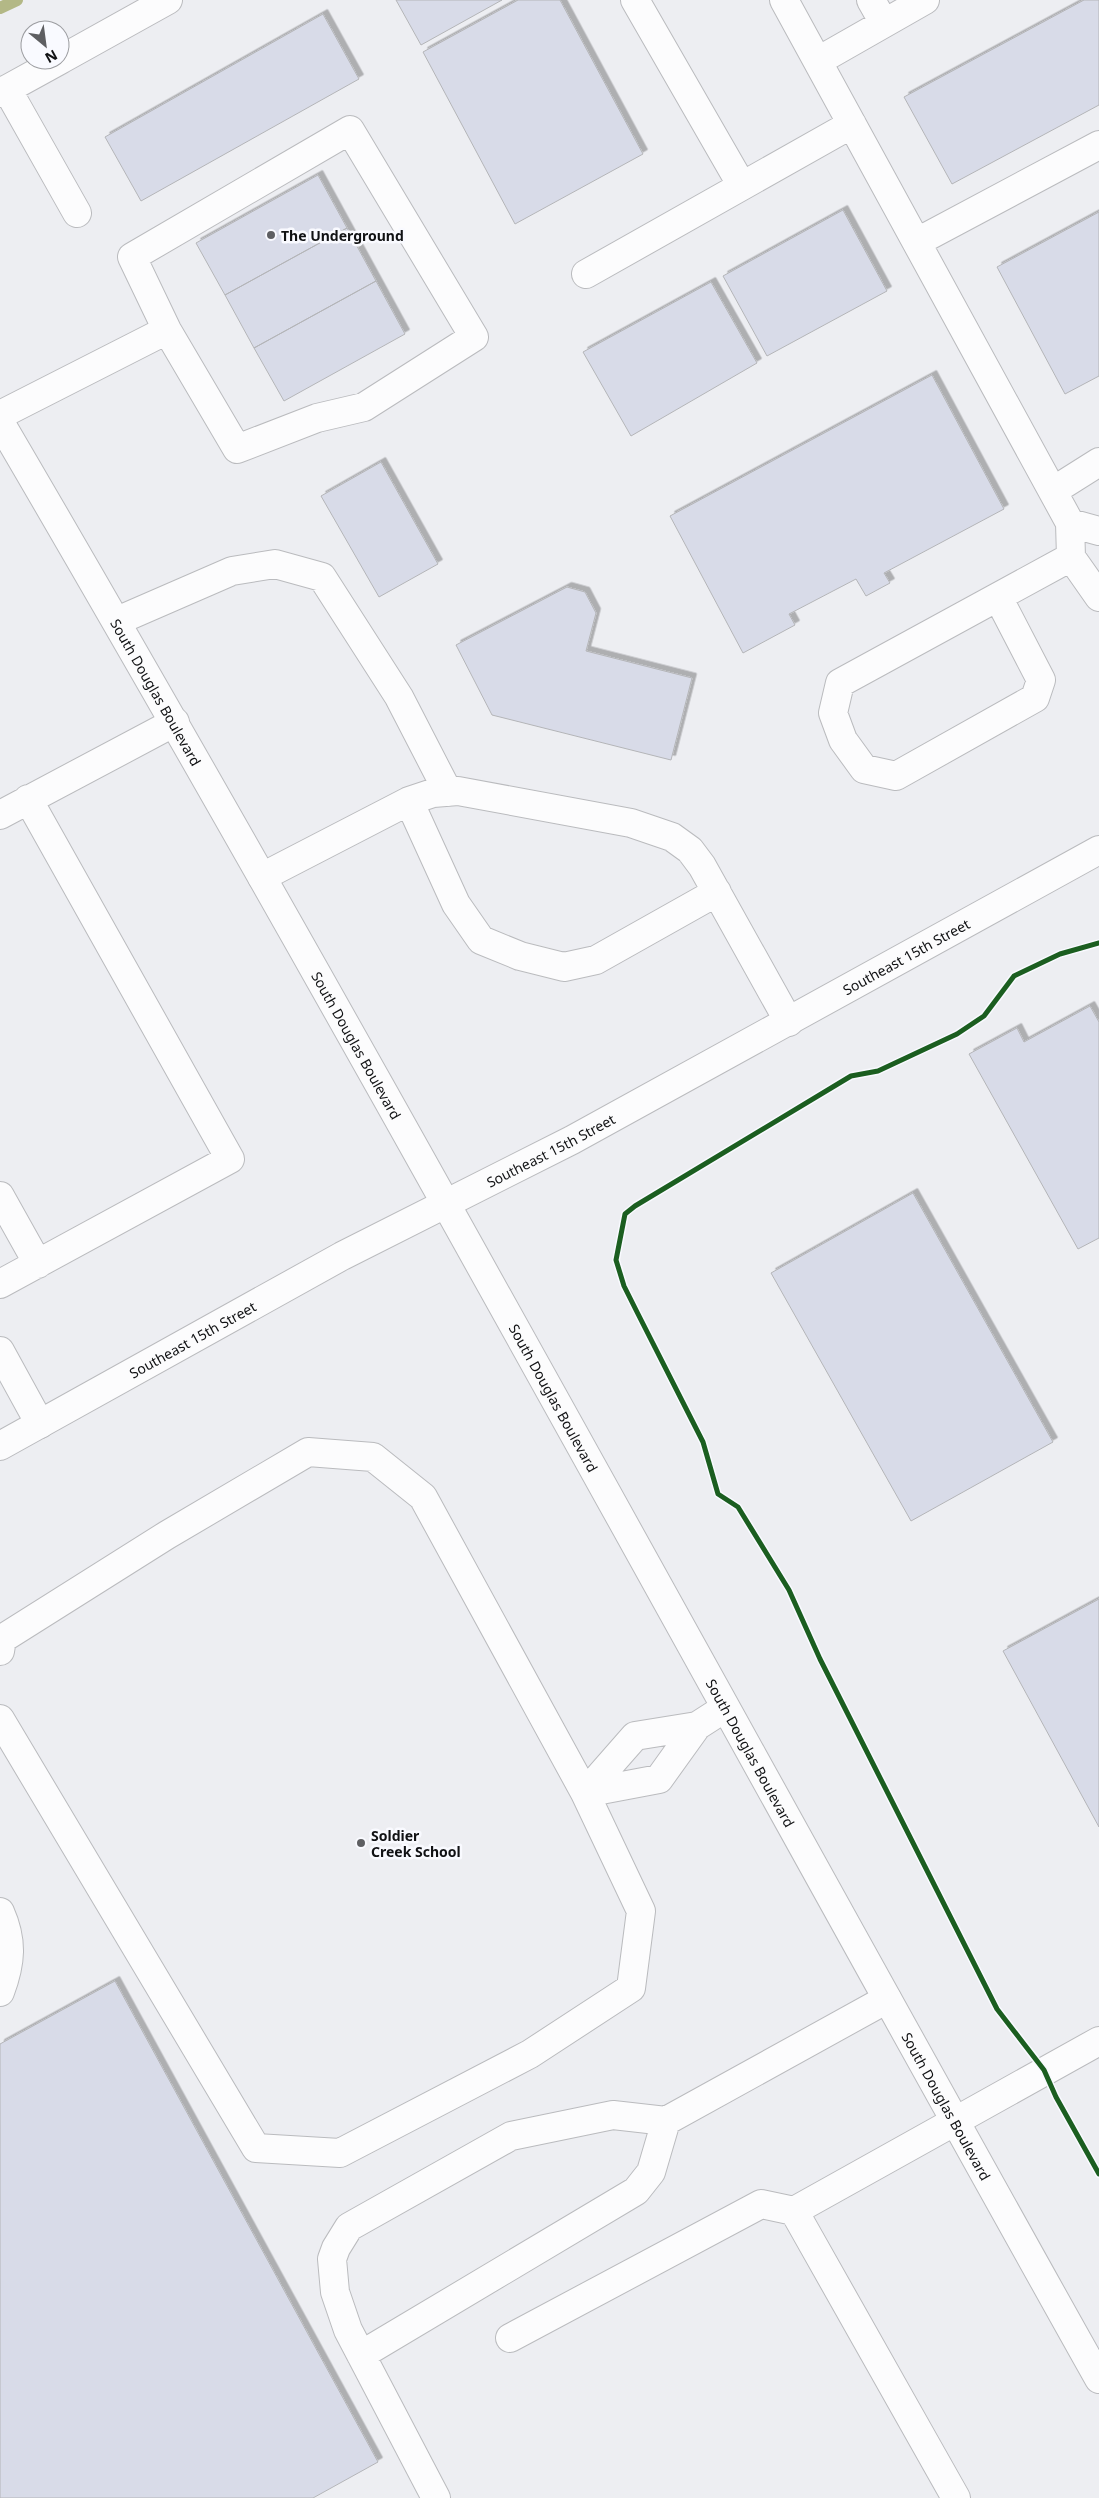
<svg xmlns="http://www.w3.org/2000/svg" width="1099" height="2498" font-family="'Noto Sans',sans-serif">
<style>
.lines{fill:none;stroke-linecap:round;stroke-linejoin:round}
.stream{stroke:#b3b886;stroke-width:12}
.building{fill:#d8dbe8;stroke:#b4b5b8;filter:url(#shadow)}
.minor-casing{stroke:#babbbe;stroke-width:30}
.major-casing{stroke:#babbbe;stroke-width:30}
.minor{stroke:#fcfcfd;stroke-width:28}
.major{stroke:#fcfcfd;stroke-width:28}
.cycleway-casing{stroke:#f9faff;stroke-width:8}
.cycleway{stroke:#1b5e20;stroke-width:5}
.poi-dot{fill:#5e5f62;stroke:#f9faff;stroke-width:2}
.labels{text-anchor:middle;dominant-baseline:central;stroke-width:5;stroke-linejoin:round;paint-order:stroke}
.poi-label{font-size:14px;font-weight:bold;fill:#111214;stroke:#f9faff;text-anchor:start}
.street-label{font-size:14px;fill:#111214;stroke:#f9faff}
</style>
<defs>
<filter id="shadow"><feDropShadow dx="4.5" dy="-4.5" stdDeviation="0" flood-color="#0004"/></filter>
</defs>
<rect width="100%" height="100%" fill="#edeef2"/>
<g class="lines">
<path class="stream" d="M0 8 17 0"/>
</g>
<path class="building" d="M396 0H502L421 45Z
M518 0H560L643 154 515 224 423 52Z
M1084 0H1099V105L952 184 904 97Z
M323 14 359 79 141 201 105 137Z
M318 175 347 228 225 295 196 243Z
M843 210 887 291 767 356 723 276Z
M1099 212V376L1065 394 997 267Z
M347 228 376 281 254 348 225 295Z
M376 281 405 334 284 401 254 348Z
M711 282 757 363 631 436 583 352Z
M932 375 1004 509 884 573 890 583 866 596 856 579 789 614 795 625 743 653 670 516Z
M381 462 438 564 379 597 321 496Z
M567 587 585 592 596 613 586 651 692 678 671 760 492 715 456 645Z
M1090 1006 1099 1022V1238L1078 1249 969 1054 1017 1028 1024 1042Z
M913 1193 1053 1442 911 1521 771 1273Z
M1099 1599V1827L1003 1651Z
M115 1981 378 2462 313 2498H0V2044Z"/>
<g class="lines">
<g class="minor-casing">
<path id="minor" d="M635 0 742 186
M784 0 1070 523
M871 0 884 23
M60 60 168 0
M818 61 925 0
M7 89 77 213
M0 93 60 60
M350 130 474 337 364 407 317 418 237 449 167 330 132 257Z
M917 242 1099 145
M586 274 852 124
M0 415 167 330
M1053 491 1099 462
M1099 531 1070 523 1071 557 1099 597
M998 597 1041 680 1035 698 896 776 864 769 843 740 833 713 840 683 1071 557
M117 621 232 571 275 564 322 577 399 697 448 792
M409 801 456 904 481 940 520 956 564 967 596 960 717 892
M0 815 175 722
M262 877 409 801 433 793 458 791 631 823 672 837 690 850 702 866 789 1022
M0 1196 38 1264
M0 1284 230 1159 28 799
M0 1351 40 1424
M0 1651 2 1639 167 1535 308 1452 373 1457 423 1497 585 1793 641 1911 631 1988 530 2054 340 2153 256 2148 0 1719
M585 1793 659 1779 697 1726 725 1708
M585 1793 635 1736 697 1726
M0 1912C13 1941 11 1963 0 1992
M794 2211 956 2498
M510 2338 761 2204 794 2211 1099 2041
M361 2355 636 2191 651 2172 666 2121
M436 2498 348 2330 335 2292 332 2259 336 2248 349 2227 511 2136 613 2115 666 2121 887 1999"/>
</g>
<g class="major-casing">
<g id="major">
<path id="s1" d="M0 422C378 1068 733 1726 1099 2379"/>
<path id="s2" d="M0 1446 342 1256 572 1140 1099 850"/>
</g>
</g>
<use href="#minor" class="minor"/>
<use href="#major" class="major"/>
<g class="cycleway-casing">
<path id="cycleway" d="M1099 943 1060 954 1014 976 984 1016 957 1034 878 1071 851 1076 635 1206 625 1214 616 1260 624 1286 637 1312 703 1442 718 1494 738 1507 789 1590 820 1659 997 2009 1044 2070 1056 2097 1099 2174"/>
</g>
<use href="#cycleway" class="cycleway"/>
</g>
<g class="poi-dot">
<circle cx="271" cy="235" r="5"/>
<circle cx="361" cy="1843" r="5"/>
</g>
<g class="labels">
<g class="poi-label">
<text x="281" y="235">The Underground</text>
<text x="371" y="1835">Soldier<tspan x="371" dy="16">Creek School</tspan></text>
</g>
<g class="street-label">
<text stroke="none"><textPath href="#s1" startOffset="312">South Douglas Boulevard</textPath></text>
<text stroke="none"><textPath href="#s2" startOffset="1030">Southeast 15th Street</textPath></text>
<text stroke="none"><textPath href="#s1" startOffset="718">South Douglas Boulevard</textPath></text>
<text stroke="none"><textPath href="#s2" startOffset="625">Southeast 15th Street</textPath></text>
<text stroke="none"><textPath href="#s2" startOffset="220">Southeast 15th Street</textPath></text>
<text stroke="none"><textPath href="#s1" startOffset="1122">South Douglas Boulevard</textPath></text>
<text stroke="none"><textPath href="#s1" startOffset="1528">South Douglas Boulevard</textPath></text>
<text stroke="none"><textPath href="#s1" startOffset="1932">South Douglas Boulevard</textPath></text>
</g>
</g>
<g transform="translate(45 45) rotate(151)"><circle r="24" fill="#f9faff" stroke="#9c9da1"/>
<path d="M0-4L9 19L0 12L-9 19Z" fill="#5e5f62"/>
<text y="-8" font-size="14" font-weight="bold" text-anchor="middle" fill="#111214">N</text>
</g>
</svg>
